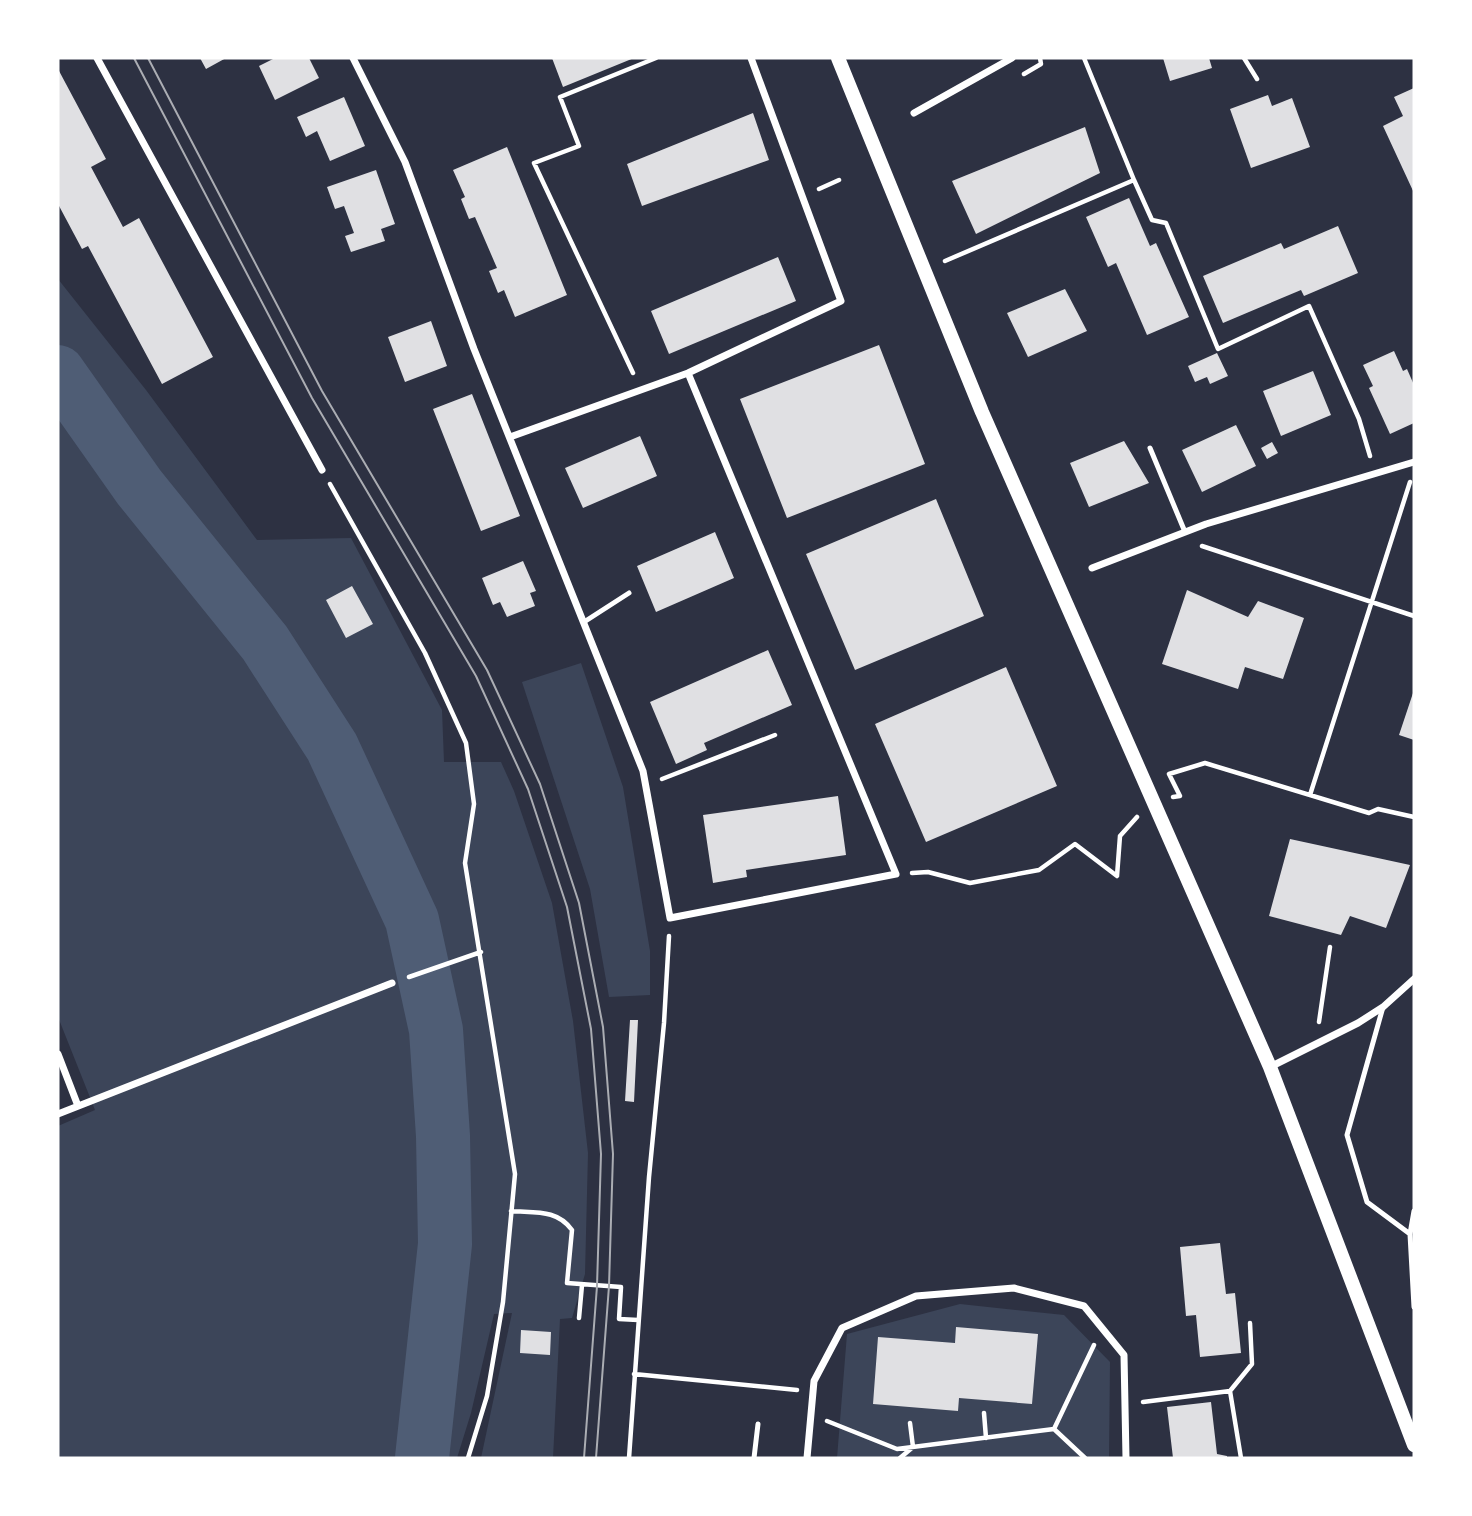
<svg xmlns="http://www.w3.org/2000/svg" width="1472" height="1516" font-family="Spectral,serif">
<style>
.green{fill:#3c4559}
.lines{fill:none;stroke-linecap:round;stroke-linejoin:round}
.river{stroke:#4f5d75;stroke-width:54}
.building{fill:#e0e0e3}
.path{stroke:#fff;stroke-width:4.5}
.service{stroke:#fff;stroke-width:5}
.minor{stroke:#fff;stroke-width:7}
.secondary{stroke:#fff;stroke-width:14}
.tram{stroke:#abadb3;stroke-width:2}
</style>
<rect width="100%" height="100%" fill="#2d3142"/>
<path class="green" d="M58 279 146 390 257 540 351 538 442 710 444 762H501L514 791 552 903 573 1021 588 1153 585 1274 572 1318 560 1319 553 1458H481L512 1313 494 1314 471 1413 457 1458H58V1126L95 1110 58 1017Z
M581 663 623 787 650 951V995L609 997 590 889 522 682Z
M960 1304 1064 1315 1110 1362 1109 1458H837L847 1334Z"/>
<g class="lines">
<path class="river" d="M58 372 139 487 265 643 332 747 412 920 436 1030 443 1136 445 1244 422 1458"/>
</g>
<path class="building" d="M200 58H226L206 69Z
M275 58H309L319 78 275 100 259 66Z
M552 58H634L563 87Z
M1163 58H1209L1212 68 1170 81Z
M58 69 106 159 91 167 123 227 139 218 213 357 162 384 88 246 82 249 58 204Z
M1414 88V193L1383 126 1403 116 1394 97Z
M1268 95 1272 106 1292 98 1310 147 1251 168 1230 109Z
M344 97 365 146 330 161 317 131 306 137 297 117Z
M753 113 769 160 642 206 627 164Z
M1085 127 1100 173 976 234 952 181Z
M507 147 567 295 515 317 504 290 498 293 489 271 497 268 475 217 469 219 461 199 465 197 453 170Z
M376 170 395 224 381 229 385 241 351 252 345 236 354 233 344 206 335 209 327 187Z
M1129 198 1150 246 1156 243 1189 317 1147 335 1116 263 1108 267 1086 217Z
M1338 226 1358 273 1304 296 1301 290 1223 323 1203 276 1281 243 1284 249Z
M778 257 796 301 669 354 651 311Z
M1065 289 1087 331 1028 357 1007 313Z
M431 321 447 366 405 382 388 337Z
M879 345 925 464 787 518 740 399Z
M1394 351 1403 371 1407 369 1414 385V423L1390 434 1369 388 1373 386 1363 365Z
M1217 353 1228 376 1210 384 1207 377 1195 382 1188 366Z
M1313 371 1331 415 1281 436 1263 391Z
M472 394 520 516 481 531 433 409Z
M1236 425 1256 466 1202 492 1182 450Z
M640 436 657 476 583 508 565 468Z
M1124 441 1149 483 1089 507 1070 463Z
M1272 442 1278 453 1267 459 1261 448Z
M936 499 984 616 855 670 806 554Z
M715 532 734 578 656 612 637 566Z
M523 561 536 591 530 593 535 606 507 617 500 602 493 605 482 578Z
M352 586 373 624 346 638 326 600Z
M1187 590 1248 617 1258 601 1304 618 1283 679 1245 667 1238 689 1162 664Z
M768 650 792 705 704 743 707 750 676 764 650 702Z
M1006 667 1057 786 926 842 875 724Z
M1414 690V740L1399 735Z
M838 796 846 855 746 870 747 877 713 883 703 815Z
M1290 839 1410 865 1386 928 1350 916 1341 935 1269 916Z
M630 1020H638L634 1102 625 1101Z
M1220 1243 1226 1294 1235 1293 1241 1353 1200 1357 1196 1315 1186 1316 1180 1247Z
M956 1327 1038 1334 1032 1404 959 1398 958 1411 873 1404 878 1337 955 1343Z
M521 1330 551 1332 550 1355 520 1353Z
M1211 1402 1217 1454 1227 1456V1458H1173L1167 1407Z"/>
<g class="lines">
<path class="path" d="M1084 58 1134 180 1152 220 1166 223 1218 349 1309 306 1359 419 1370 456
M1244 58 1257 79
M1024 74 1041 64 1040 58
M819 189 839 180
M945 261 1134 180
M633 373 534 163 579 146 560 97 656 58
M330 484 425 653 466 743 474 804 465 863 515 1174 503 1302 487 1396 468 1458
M1202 546 1414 616
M662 779 775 735
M1310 795 1410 482
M1173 797 1180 796 1169 774 1205 763 1369 813 1378 809 1414 817
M912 873 928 872 970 883 1039 870 1075 844 1117 876 1120 836 1137 817
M409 977 481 952
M1319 1022 1330 947
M511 1211C535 1213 557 1209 572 1230L567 1283 621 1287 619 1319 638 1320
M579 1318 582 1285
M634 1374 797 1390
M1230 1391 1241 1458
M1143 1402 1230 1391 1252 1364 1250 1323
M984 1413 986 1438
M827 1421 897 1449 1054 1429
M629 1458 649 1177 664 1023 669 936
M900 1458 913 1447 910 1423
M1085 1458 1054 1429 1094 1345"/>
<path class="service" d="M1150 448 1185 532
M584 622 629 593
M1383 1007 1347 1135 1367 1202 1410 1234 1414 1307
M1410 1234 1414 1211
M754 1458 758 1424"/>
<path class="minor" d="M97 58 322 470
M353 58 405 162 474 349 643 771 670 918 896 874 688 373
M914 113 1012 58
M510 437 688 373 841 301 751 58
M1092 568 1206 524 1414 462
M58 1054 78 1106
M1270 1067 1358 1023 1383 1007 1414 979
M58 1114 392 983
M807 1458 814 1381 842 1328 916 1296 1014 1288 1084 1306 1124 1355 1126 1458"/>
<path class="secondary" d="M838 58 982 412 1270 1067 1414 1445"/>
<path class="tram" d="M134 58 312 398 476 676 528 789 567 907 591 1029 601 1154 597 1286 584 1458
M148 58 322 391 487 670 540 784 579 903 603 1027 613 1154 609 1286 596 1458"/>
</g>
<rect width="1472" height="1516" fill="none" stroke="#ffffff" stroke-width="119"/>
</svg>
